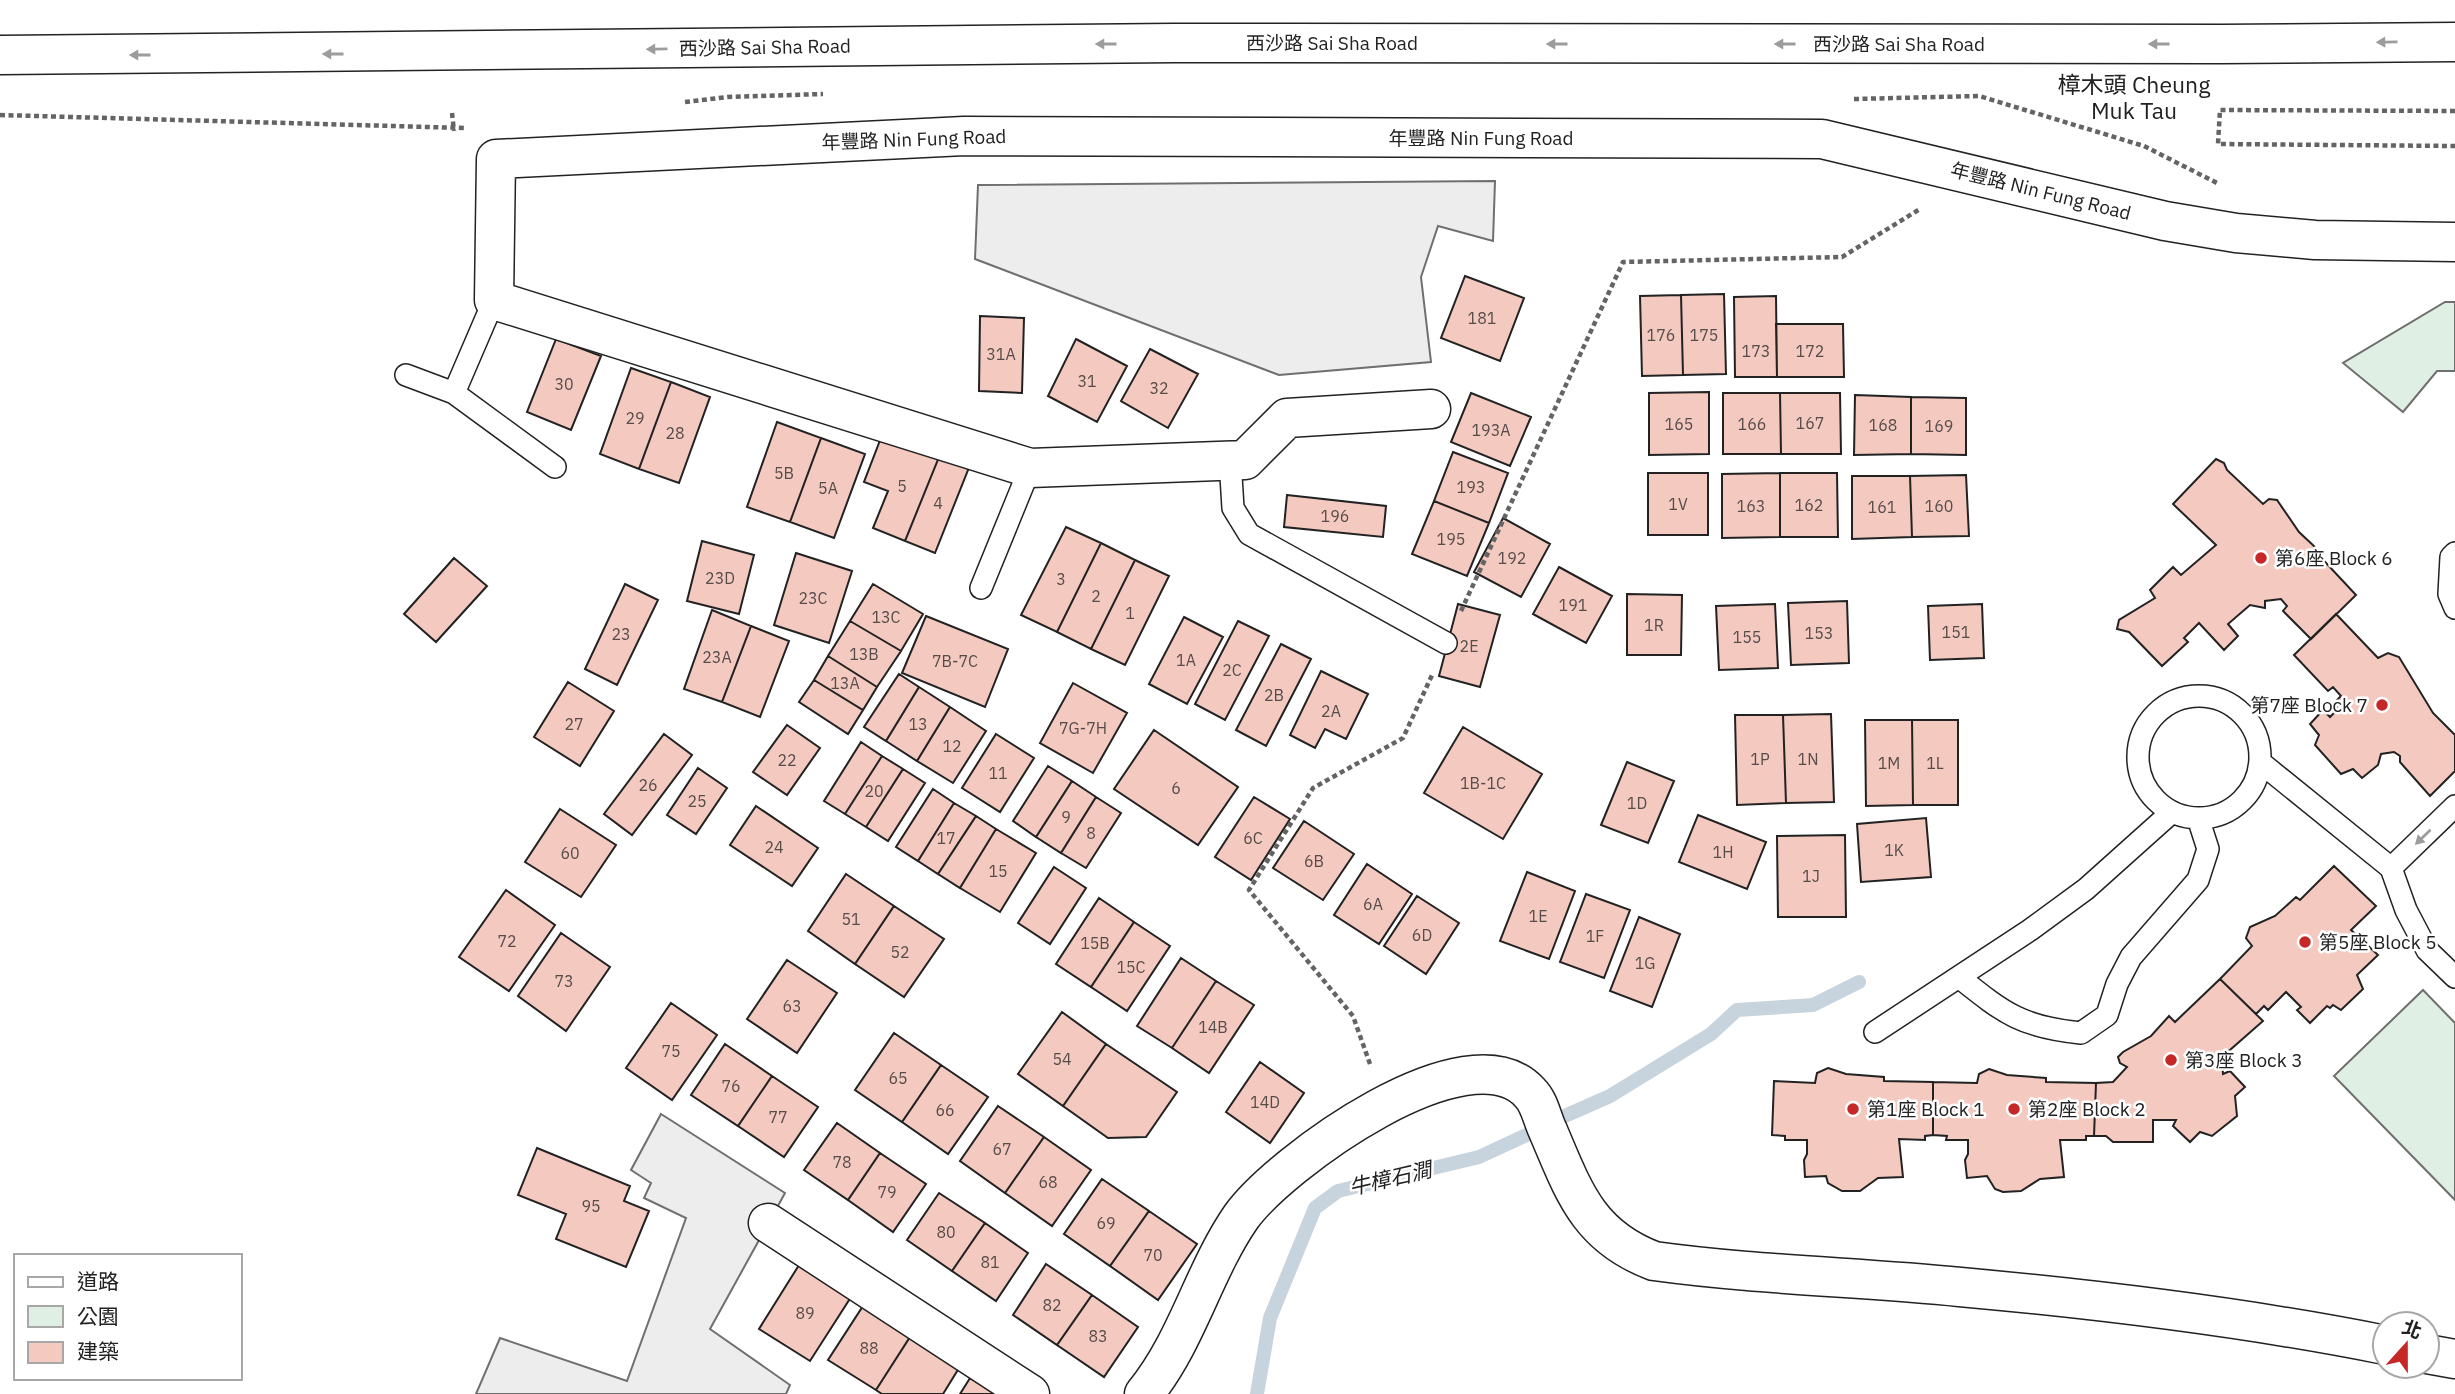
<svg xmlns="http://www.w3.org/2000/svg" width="2455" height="1394" font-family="'IBM Plex Sans','Noto Sans TC',sans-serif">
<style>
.green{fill:#e0efe3;stroke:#6f6f6f;stroke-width:2}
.parking{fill:#ededed;stroke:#6f6f6f;stroke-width:2}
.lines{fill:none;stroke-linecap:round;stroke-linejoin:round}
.stream{stroke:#c7d3dd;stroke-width:14}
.building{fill:#f3c9c0;stroke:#222;stroke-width:2}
.service-casing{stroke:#222;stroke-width:24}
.minor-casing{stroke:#222;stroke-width:41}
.primary-casing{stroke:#222;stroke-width:41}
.path{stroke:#646464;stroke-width:4.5;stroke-dasharray:5 3.5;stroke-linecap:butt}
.service{stroke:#fff;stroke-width:21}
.minor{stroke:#fff;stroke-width:38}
.primary{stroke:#fff;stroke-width:38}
.oneway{fill:#9c9c9c}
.poi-dot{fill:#c62828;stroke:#fff;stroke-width:2.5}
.labels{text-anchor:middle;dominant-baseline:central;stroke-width:5;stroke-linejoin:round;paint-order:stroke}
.number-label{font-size:16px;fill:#564c4a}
.street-label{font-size:19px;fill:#222;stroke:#fff}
.poi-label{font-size:19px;fill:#222;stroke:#fff;text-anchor:start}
.water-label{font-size:21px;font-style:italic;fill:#222;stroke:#fff}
.quarter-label{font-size:23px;fill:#222;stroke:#fff}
</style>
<rect width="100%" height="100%" fill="#fff"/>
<path class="green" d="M2445 302H2455V371H2437L2403 412 2343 363Z
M2423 990 2455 1023V1200L2334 1076Z"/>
<path class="parking" d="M1495 181 1493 241 1438 226 1421 277 1431 362 1279 375 975 259 978 185Z
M661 1114 785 1193 710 1329 790 1385 786 1394H476L500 1338 627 1381 686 1218 644 1198 651 1183 631 1170Z"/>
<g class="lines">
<path class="stream" d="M1558 1119 1610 1096 1711 1034 1737 1010 1813 1005 1859 982
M1257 1394 1270 1318 1315 1208 1338 1191 1479 1157 1533 1132"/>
</g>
<path class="building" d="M1465 276 1524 298 1500 361 1441 338Z
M1724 294 1726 374 1683 375 1681 295Z
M1681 295 1683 375 1642 376 1640 296Z
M1776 296 1777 377H1735L1734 297Z
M980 316 1024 318 1022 393 979 391Z
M1776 324H1843L1844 377H1777Z
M556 339 601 356 571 430 527 412Z
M1076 339 1127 366 1097 422 1048 396Z
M1150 349 1198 374 1168 428 1121 401Z
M631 368 671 382 639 469 600 454Z
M671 382 710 397 679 483 639 469Z
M1709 392V454L1649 455V393Z
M1471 393 1531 417 1510 466 1451 442Z
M1723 393H1780L1781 454H1723Z
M1780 393H1840L1841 454H1781Z
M1855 395 1911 397V454L1854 455Z
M1911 397 1966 398V455L1911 454Z
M777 422 821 438 790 522 747 507Z
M884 430 941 452 905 541 873 528 888 491 864 482Z
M821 438 865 454 834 538 790 522Z
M941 452 970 465 935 553 905 541Z
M1453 452 1508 473 1489 523 1434 501Z
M2216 459 2224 463 2227 470 2263 504 2269 499 2277 500 2299 532 2315 547 2313 549 2356 595 2311 639 2283 611 2287 606 2281 599 2265 601V608L2250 605 2228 624 2238 636 2224 650 2199 623 2184 638 2188 642 2162 666 2129 632 2117 629 2119 620 2155 598 2150 590 2173 567 2181 575 2216 545 2173 504Z
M1648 473H1708V535H1648Z
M1780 473V537L1722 538V474Z
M1780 473H1837L1838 537H1780Z
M1966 475 1969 536 1912 537 1910 476Z
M1852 476H1910L1912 537 1852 539Z
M1287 495 1386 506 1383 537 1284 527Z
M1434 501 1489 523 1467 576 1412 554Z
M1503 518 1550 544 1521 597 1474 572Z
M1066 527 1101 543 1057 632 1021 615Z
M702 541 754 555 739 614 687 601Z
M1101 543 1135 560 1091 649 1057 632Z
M796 553 852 571 829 643 774 625Z
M454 558 487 586 436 642 404 614Z
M1135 560 1169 576 1125 665 1091 649Z
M1559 567 1612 596 1586 643 1533 614Z
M625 584 658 600 617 685 585 669Z
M873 584 923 614 901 651 850 621Z
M1627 594 1682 595 1681 655H1627Z
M1847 601 1849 663 1791 665 1788 603Z
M1458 604 1500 615 1480 687 1439 676Z
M1775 604 1778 668 1719 670 1716 606Z
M1982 604 1984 658 1930 660 1928 606Z
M712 610 751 626 722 702 684 689Z
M2336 614 2378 658 2388 653 2399 657 2433 713 2455 735V771L2430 796 2400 762V756L2394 752 2381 754 2378 765 2362 778 2353 769 2341 774 2315 745 2319 735 2310 724 2323 710 2330 717 2337 710 2336 701 2341 696 2333 687 2328 691 2294 655Z
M926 616 1008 649 985 707 902 673Z
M1184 617 1223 637 1187 704 1149 684Z
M850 621 901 651 877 687 828 656Z
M1238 621 1269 636 1225 720 1195 704Z
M751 626 789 641 760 717 722 702Z
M1281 644 1311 659 1266 746 1236 730Z
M828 656 877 687 863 710 814 680Z
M1321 671 1368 694 1346 739 1325 729 1315 748 1290 735Z
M899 674 919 687 886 741 864 727Z
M814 680 863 710 848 734 799 702Z
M568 682 614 711 580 766 534 737Z
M1073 683 1127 713 1093 773 1040 743Z
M919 687 950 707 917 761 886 741Z
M950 707 986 731 953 783 917 761Z
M1831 714 1834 802 1786 803 1783 715Z
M1735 715H1783L1786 803 1737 805Z
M1865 720H1912L1913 805 1866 806Z
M1912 720H1958V805H1913Z
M787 725 820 748 787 795 753 772Z
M1463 727 1542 774 1503 839 1424 793Z
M1154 730 1238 787 1198 845 1114 789Z
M664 734 692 755 632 835 604 814Z
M996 734 1034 758 1000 812 962 788Z
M861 742 882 756 845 814 824 801Z
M882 756 903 769 866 827 845 814Z
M1627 762 1674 781 1648 843 1601 825Z
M1048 766 1072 781 1036 837 1013 821Z
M698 768 727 788 696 834 667 815Z
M903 769 925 783 888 841 866 827Z
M1072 781 1096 797 1061 853 1036 837Z
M933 789 954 803 918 861 896 847Z
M1096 797 1121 813 1086 868 1061 853Z
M1254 797 1290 819 1251 880 1215 857Z
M954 803 976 816 938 874 918 861Z
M756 806 818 848 792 886 730 845Z
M560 809 616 845 581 897 525 862Z
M1698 815 1766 842 1747 889 1679 862Z
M976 816 996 829 960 888 938 874Z
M1926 818 1931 877 1861 882 1857 824Z
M1304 821 1354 854 1323 900 1273 868Z
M996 829 1036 853 1000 912 960 888Z
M1845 835 1846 917H1778L1777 836Z
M1367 864 1412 894 1379 944 1334 915Z
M2334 866 2376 906 2351 930 2378 955 2357 975 2363 989 2341 1010 2333 1005 2330 1008 2327 1006 2310 1023 2297 1010 2301 1007 2286 992 2268 1010 2264 1006 2256 1014 2220 979 2252 946 2246 938 2250 927 2275 916 2296 897 2300 900Z
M1054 867 1086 888 1050 944 1018 923Z
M1527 872 1575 891 1549 959 1500 941Z
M846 874 894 906 855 964 808 931Z
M506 890 555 925 509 991 459 957Z
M1586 894 1630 910 1604 978 1560 962Z
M1417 896 1459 923 1426 974 1384 946Z
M1099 898 1134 922 1091 987 1056 964Z
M894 906 944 939 904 997 855 964Z
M1639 917 1680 934 1652 1007 1610 991Z
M1134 922 1170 946 1127 1011 1091 987Z
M561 933 610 967 566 1031 518 996Z
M1181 958 1216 981 1172 1048 1137 1026Z
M787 960 837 993 797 1053 747 1019Z
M2220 979 2263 1021 2222 1057 2223 1074 2230 1071 2245 1087 2235 1096 2237 1116 2212 1136 2200 1132 2190 1142 2173 1126 2176 1120H2153V1142H2113L2106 1136H2094L2096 1083 2113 1082 2127 1067 2120 1063 2118 1057 2123 1052 2151 1036 2169 1016 2175 1022Z
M1216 981 1254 1005 1209 1073 1172 1048Z
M671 1003 717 1035 672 1100 626 1068Z
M1062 1012 1106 1044 1063 1106 1018 1074Z
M894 1033 941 1065 902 1122 855 1090Z
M725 1044 772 1076 738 1126 691 1095Z
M1106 1044 1177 1092 1146 1137 1108 1138 1063 1106Z
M1260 1062 1304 1093 1270 1143 1226 1112Z
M941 1065 988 1097 948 1154 902 1122Z
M1828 1068 1846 1074 1884 1077V1081L1933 1082V1135L1925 1136V1140L1899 1139 1903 1177 1878 1178 1860 1191H1842L1828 1183 1826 1176 1805 1177 1804 1160 1807 1154V1140H1785V1136L1772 1135 1774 1081 1815 1083 1817 1073Z
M1989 1069 2007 1075 2046 1078V1082L2096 1083 2094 1136H2086V1140H2060L2064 1177 2040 1179 2021 1191 2003 1192 1995 1189 1987 1176 1967 1178 1965 1160 1968 1154V1140H1946L1947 1136 1933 1135V1082L1977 1083 1979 1074Z
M772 1076 818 1107 784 1157 738 1126Z
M998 1106 1044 1137 1005 1193 960 1161Z
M837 1123 880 1153 848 1200 804 1170Z
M1044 1137 1091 1170 1052 1226 1005 1193Z
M537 1148 630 1186 624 1201 649 1211 626 1267 556 1239 566 1214 518 1195Z
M880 1153 926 1184 893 1232 848 1200Z
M1102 1179 1149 1211 1110 1266 1064 1234Z
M939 1193 985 1223 952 1271 907 1240Z
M1149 1211 1197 1244 1158 1300 1110 1266Z
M985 1223 1028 1253 996 1301 952 1271Z
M1046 1264 1092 1295 1057 1345 1013 1315Z
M799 1265 851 1297 810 1361 759 1329Z
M1092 1295 1138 1327 1104 1377 1057 1345Z
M863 1306 910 1337 876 1390 828 1360Z
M910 1337 959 1368 943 1394H882L876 1390Z
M970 1378 996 1394H960Z"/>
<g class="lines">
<g class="service-casing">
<path id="service" d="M494 300 454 393 555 467
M406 375 454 393
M1230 460 1233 508 1249 534 1446 643
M2455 553 2451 557 2449 594 2455 608
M981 588 1030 468
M2138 757a61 61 0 1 1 122 0a61 61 0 1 1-122 0Z
M2260 762 2391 868 2406 910 2427 950 2455 977
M2391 868 2455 806
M1960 978C2005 1014 2022 1027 2081 1033L2107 1015 2117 984 2131 957 2198 880 2208 849 2198 818
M1875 1032 2030 930 2086 889 2172 812"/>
</g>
<g class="minor-casing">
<path id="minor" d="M1431 409 1287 418 1245 460 1030 468 494 300 496 159 964 136 1822 139 2165 221 2236 233 2315 240 2455 242
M768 1223 1030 1394
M2427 1354 2455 1359
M1144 1394C1187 1342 1203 1272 1241 1217 1280 1163 1469 1025 1530 1093 1540 1103 1542 1119 1548 1131 1574 1192 1588 1236 1654 1261 1756 1275 1858 1277 1960 1287 2103 1300 2245 1317 2385 1345"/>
</g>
<g class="primary-casing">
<path id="primary" d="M0 55 1174 43 2221 44 2455 42"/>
</g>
<path class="path" d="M1854 99 1979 96 2144 146 2217 183
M685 102 728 97 823 94
M2455 111 2220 110 2218 144 2455 146
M452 113 454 131
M0 115 464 128
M1461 611 1623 262 1842 257 1920 209
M1370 1064 1353 1016 1249 890 1313 788 1403 738 1433 673"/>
<use href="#service" class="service"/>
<use href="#minor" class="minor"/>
<use href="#primary" class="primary"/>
</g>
<defs><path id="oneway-solid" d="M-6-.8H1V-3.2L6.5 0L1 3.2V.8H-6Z" transform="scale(1.75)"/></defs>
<g class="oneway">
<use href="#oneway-solid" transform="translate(2387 42) rotate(179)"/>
<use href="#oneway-solid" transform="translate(1106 44) rotate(180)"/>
<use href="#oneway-solid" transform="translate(1557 44) rotate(-180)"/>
<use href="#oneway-solid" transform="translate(1785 44) rotate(-180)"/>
<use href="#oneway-solid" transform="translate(2159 44) rotate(-180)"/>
<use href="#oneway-solid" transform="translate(657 49) rotate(179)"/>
<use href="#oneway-solid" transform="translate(333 54) rotate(180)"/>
<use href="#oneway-solid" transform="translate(140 55) rotate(180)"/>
<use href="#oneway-solid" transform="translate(2423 837) rotate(136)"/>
</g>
<g class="poi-dot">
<circle cx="2261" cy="558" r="7"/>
<circle cx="2382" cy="705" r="7"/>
<circle cx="2305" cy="942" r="7"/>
<circle cx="2171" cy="1060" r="7"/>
<circle cx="1853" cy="1109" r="7"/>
<circle cx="2014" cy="1109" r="7"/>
</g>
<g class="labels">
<g class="number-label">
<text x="1482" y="318">181</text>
<text x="1661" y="335">176</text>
<text x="1704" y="335">175</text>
<text x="1756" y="351">173</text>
<text x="1810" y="351">172</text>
<text x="1001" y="354">31A</text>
<text x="1087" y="381">31</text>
<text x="564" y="384">30</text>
<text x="1159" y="388">32</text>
<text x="635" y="418">29</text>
<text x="1810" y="423">167</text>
<text x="1679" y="424">165</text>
<text x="1752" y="424">166</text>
<text x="1883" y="425">168</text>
<text x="1939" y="426">169</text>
<text x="1491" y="430">193A</text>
<text x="675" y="433">28</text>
<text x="784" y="473">5B</text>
<text x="902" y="486">5</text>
<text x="1471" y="487">193</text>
<text x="828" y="488">5A</text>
<text x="938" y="503">4</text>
<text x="1678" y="504">1V</text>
<text x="1809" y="505">162</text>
<text x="1751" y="506">163</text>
<text x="1939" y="506">160</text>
<text x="1882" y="507">161</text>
<text x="1335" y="516">196</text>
<text x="1451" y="539">195</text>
<text x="1512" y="558">192</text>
<text x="720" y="578">23D</text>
<text x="1061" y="579">3</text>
<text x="1096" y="596">2</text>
<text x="813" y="598">23C</text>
<text x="1573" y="605">191</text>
<text x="1130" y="613">1</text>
<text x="886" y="617">13C</text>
<text x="1654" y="625">1R</text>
<text x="1956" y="632">151</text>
<text x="1819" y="633">153</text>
<text x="621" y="634">23</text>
<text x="1747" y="637">155</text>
<text x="1469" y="646">2E</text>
<text x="864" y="654">13B</text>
<text x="717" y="657">23A</text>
<text x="1186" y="660">1A</text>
<text x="955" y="661">7B-7C</text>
<text x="1232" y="670">2C</text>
<text x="845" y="683">13A</text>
<text x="1274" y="695">2B</text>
<text x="1331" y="711">2A</text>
<text x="574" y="724">27</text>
<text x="918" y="724">13</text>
<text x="1083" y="728">7G-7H</text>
<text x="952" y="746">12</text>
<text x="1760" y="759">1P</text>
<text x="1808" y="759">1N</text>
<text x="787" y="760">22</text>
<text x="1889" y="763">1M</text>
<text x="1935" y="763">1L</text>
<text x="998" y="773">11</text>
<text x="1483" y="783">1B-1C</text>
<text x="648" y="785">26</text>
<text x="1176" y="788">6</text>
<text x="874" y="791">20</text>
<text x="697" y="801">25</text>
<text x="1637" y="803">1D</text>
<text x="1066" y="817">9</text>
<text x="1091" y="833">8</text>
<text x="946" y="838">17</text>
<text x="1253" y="838">6C</text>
<text x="774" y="847">24</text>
<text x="1894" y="850">1K</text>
<text x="1723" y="852">1H</text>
<text x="570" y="853">60</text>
<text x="1314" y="861">6B</text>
<text x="998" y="871">15</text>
<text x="1811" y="876">1J</text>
<text x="1373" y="904">6A</text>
<text x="1538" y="916">1E</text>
<text x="851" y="919">51</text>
<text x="1422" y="935">6D</text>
<text x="1595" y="936">1F</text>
<text x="507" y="941">72</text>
<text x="1095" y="943">15B</text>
<text x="900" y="952">52</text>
<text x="1645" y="963">1G</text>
<text x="1131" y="967">15C</text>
<text x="564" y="981">73</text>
<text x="792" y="1006">63</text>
<text x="1213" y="1027">14B</text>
<text x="671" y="1051">75</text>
<text x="1062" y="1059">54</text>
<text x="898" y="1078">65</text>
<text x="731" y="1086">76</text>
<text x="1265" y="1102">14D</text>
<text x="945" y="1110">66</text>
<text x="778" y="1117">77</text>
<text x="1002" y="1149">67</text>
<text x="842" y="1162">78</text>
<text x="1048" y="1182">68</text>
<text x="887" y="1192">79</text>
<text x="591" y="1206">95</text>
<text x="1106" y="1223">69</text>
<text x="946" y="1232">80</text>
<text x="1153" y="1255">70</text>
<text x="990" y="1262">81</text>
<text x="1052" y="1305">82</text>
<text x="805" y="1313">89</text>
<text x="1098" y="1336">83</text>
<text x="869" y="1348">88</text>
</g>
<g class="street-label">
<text x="1332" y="43">西沙路 Sai Sha Road</text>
<text x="1899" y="44">西沙路 Sai Sha Road</text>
<text transform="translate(765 47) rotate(-1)">西沙路 Sai Sha Road</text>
<text x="1481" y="138">年豐路 Nin Fung Road</text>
<text transform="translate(914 139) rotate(-2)">年豐路 Nin Fung Road</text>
<text transform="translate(2041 191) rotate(14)">年豐路 Nin Fung Road</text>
</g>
<g class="poi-label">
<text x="2275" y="558">第6座 Block 6</text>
<text x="2368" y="705" text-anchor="end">第7座 Block 7</text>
<text x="2319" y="942">第5座 Block 5</text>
<text x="2185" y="1060">第3座 Block 3</text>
<text x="1867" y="1109">第1座 Block 1</text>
<text x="2028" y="1109">第2座 Block 2</text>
</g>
<g class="water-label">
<text transform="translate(1390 1178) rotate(-13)">牛樟石澗</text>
</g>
<g class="quarter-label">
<text x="2134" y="84">樟木頭 Cheung<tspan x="2134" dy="26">Muk Tau</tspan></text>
</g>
</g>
<rect x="14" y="1254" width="228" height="126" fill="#ffffff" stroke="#a7a7a7" stroke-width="2"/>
<rect x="28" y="1277" width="35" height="10" fill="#ffffff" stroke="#a7a7a7" stroke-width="2"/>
<text x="77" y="1289" font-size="21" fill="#222222">道路</text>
<rect x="28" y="1306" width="35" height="21" fill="#e0efe3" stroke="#a7a7a7" stroke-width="2"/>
<text x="77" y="1324" font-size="21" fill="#222222">公園</text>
<rect x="28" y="1342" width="35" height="21" fill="#f3c9c0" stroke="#a7a7a7" stroke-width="2"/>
<text x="77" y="1359" font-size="21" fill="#222222">建築</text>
<g transform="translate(2406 1345) rotate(21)"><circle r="33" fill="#ffffff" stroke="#a7a7a7" stroke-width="2"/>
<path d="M0-5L12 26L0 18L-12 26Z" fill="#c62828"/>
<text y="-10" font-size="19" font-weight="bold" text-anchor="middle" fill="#222222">北</text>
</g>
</svg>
